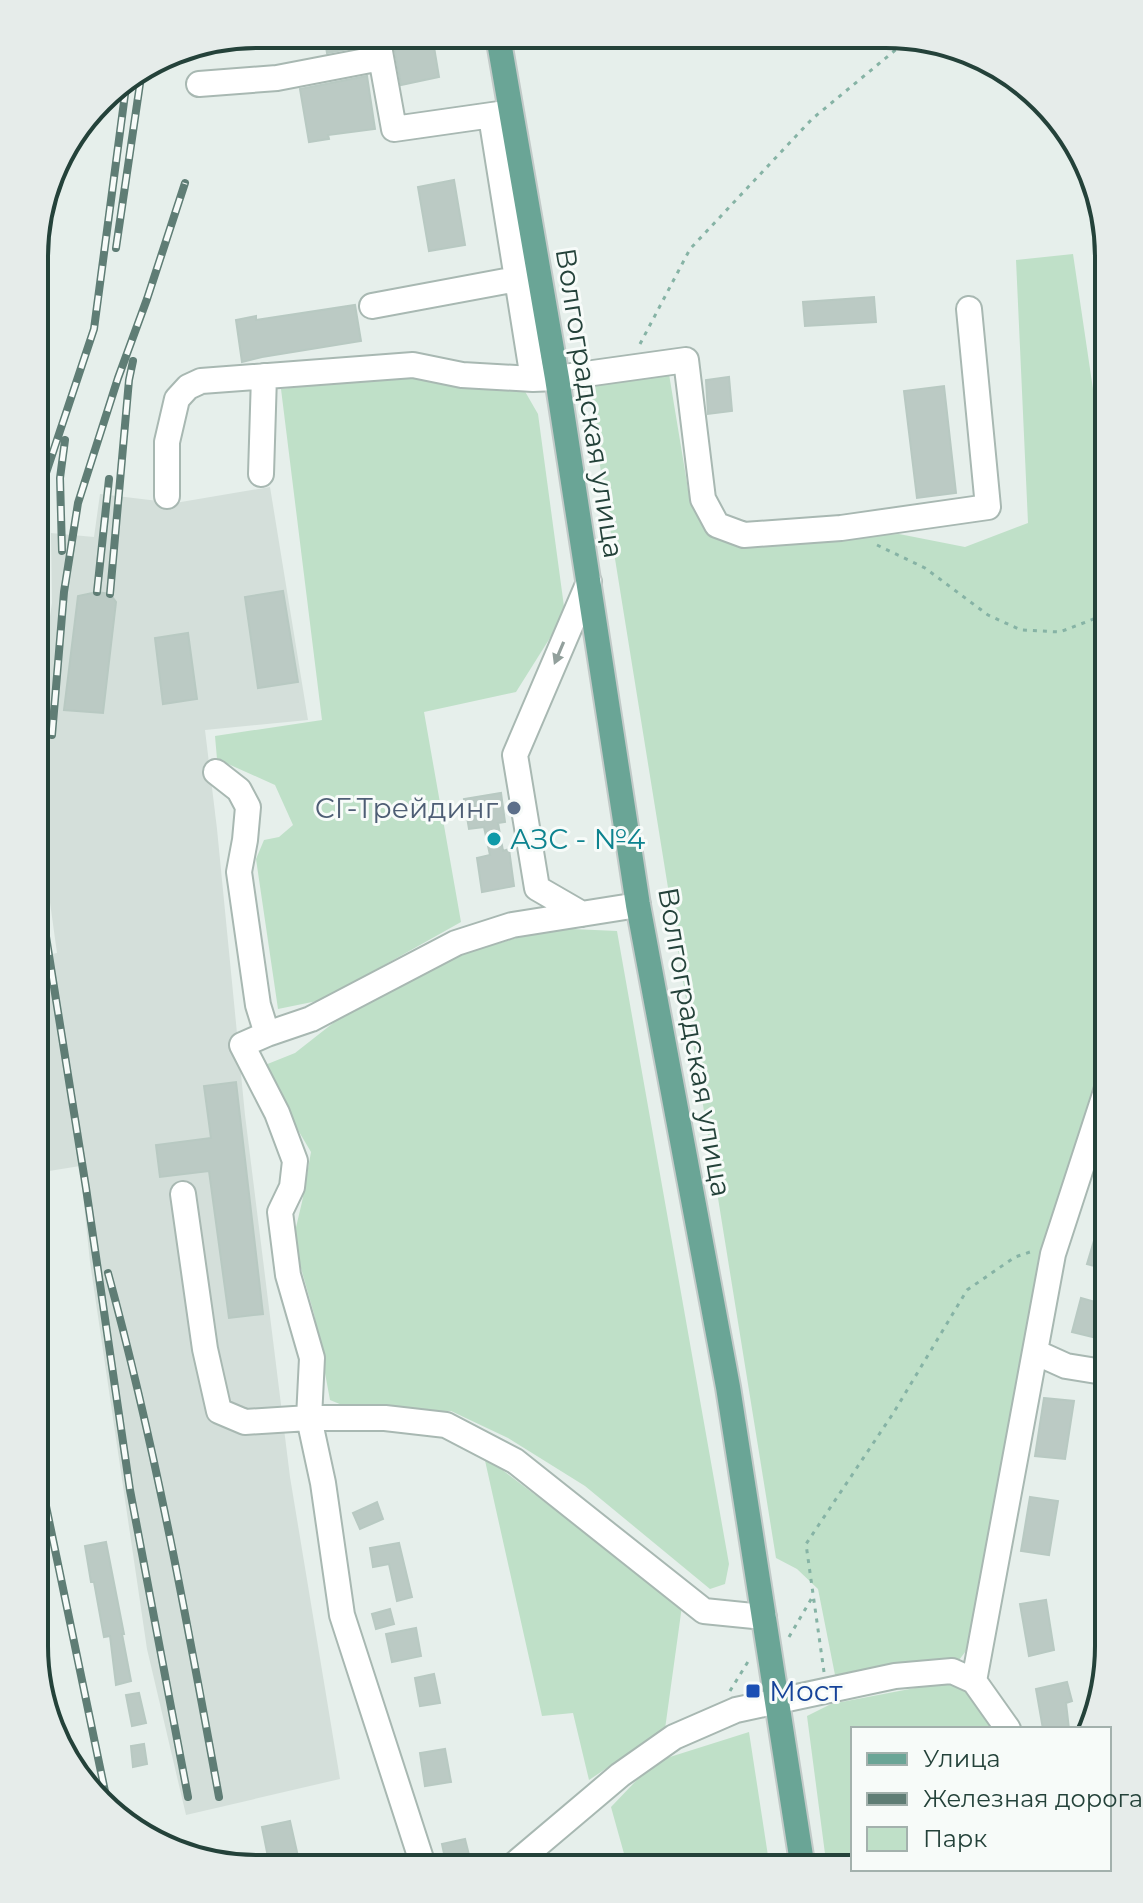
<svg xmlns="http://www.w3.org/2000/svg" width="1143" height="1903" font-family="Montserrat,sans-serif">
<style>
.built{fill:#d4dfda}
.green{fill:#bfe0c8}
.building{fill:#bbcac4;stroke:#b8c9c2;stroke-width:2}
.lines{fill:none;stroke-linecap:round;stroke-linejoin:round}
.minor-casing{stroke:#a8b8b2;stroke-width:28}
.major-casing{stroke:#c2cac8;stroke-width:28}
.path{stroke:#86b3a5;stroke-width:3;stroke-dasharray:4 6;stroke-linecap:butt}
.minor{stroke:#fff;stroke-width:24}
.major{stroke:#6aa596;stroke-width:24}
.rail-casing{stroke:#5f7d75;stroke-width:8}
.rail{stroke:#f7fbf9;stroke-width:5;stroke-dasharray:15;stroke-linecap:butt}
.oneway{fill:#92a09c}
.service-dot{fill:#5c6f8a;stroke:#f7fbf9;stroke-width:3}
.culture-dot{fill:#0f9aa8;stroke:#f7fbf9;stroke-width:3}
.transit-dot{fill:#1a4fb4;stroke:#f7fbf9;stroke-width:3}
.labels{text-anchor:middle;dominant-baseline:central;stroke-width:6;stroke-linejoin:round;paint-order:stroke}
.street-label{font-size:28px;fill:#24423a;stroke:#f7fbf9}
.service-label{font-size:28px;fill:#4e5e75;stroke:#f7fbf9;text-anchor:end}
.culture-label{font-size:28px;fill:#0d838f;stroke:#f7fbf9;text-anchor:start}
.transit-label{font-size:28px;fill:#164399;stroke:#f7fbf9;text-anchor:start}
.rim{fill:none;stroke:#24423a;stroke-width:4}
</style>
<rect width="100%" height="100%" fill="#e6efeb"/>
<path class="built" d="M270 487 308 720 205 730 217 829 245 1115 290 1477 340 1779 186 1815 147 1649 90 1262 80 1166 43 1172 35 1095V957L57 953 35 794V756L44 750 36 713 52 603 51 533 94 537 100 494 175 503Z"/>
<path class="green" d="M1073 254 1102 450H1109V1041L1066 1172 1036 1301 972 1643 956 1664 836 1680 818 1589 797 1569 776 1558 587 385 669 374 688 489 706 523 719 539 740 543 899 534 965 547 1028 523 1016 260Z
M405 373 523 388 538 414 565 614 516 692 424 712 461 922 322 1000 278 1009 256 859 264 840 279 837 293 825 275 785 217 759 215 736 322 720 281 389Z
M550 928 617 931 729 1564 725 1584 710 1589 585 1486 508 1438 451 1411 354 1410 330 1400 314 1314 293 1240 302 1202 311 1152 282 1103 265 1065 295 1053 337 1020 429 964Z
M484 1456 682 1606 665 1729 589 1780 573 1713 542 1716Z
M957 1680 978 1702 996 1729H853V1869H827L807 1716 831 1704Z
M749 1732 770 1869 628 1868 611 1807 654 1762Z"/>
<path class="building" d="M324 34 362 35 364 46 327 53Z
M392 35H432L439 77 401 85Z
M367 76 375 129 328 135 329 139 309 142 300 89Z
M454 180 465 245 429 251 418 187Z
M874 297 876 322 805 326 803 302Z
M355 305 361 341 262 357 242 362 236 320 256 316V320Z
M729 377 732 411 708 414 706 380Z
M944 386 956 493 917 498 904 391Z
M283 591 298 682 258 688 245 597Z
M97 592 110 594 116 602 103 713 64 710 78 596Z
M188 633 197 699 163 704 155 638Z
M501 793 505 822 498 823 503 851 509 849 514 886 482 892 477 858 490 855 484 827 469 829 464 799Z
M236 1082 263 1314 229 1318 209 1171 160 1177 156 1145 211 1138 204 1086Z
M1105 1204 1109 1205V1270L1087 1264Z
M1081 1298 1109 1306 1101 1339 1072 1332Z
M1044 1398 1074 1401 1065 1459 1035 1456Z
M1030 1497 1058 1501 1049 1555 1021 1551Z
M377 1502 383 1519 360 1529 353 1513Z
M106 1542 124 1634H122L131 1681 116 1685 110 1636 104 1637 94 1582H91L85 1546Z
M399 1543 412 1597 397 1601 389 1564 373 1567 370 1548Z
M1046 1600 1054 1650 1029 1656 1020 1604Z
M390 1609 394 1624 376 1629 372 1614Z
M416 1628 421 1656 392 1662 386 1634Z
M434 1674 440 1703 420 1706 415 1678Z
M1067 1682 1072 1701 1066 1703 1069 1729H1043L1036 1689Z
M139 1693 146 1723 132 1726 126 1695Z
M144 1744 147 1764 133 1767 131 1746Z
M445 1749 451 1782 425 1786 420 1753Z
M290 1821 299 1861 270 1867 262 1827Z
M465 1839 471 1863 447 1868 442 1844Z"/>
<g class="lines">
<g class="minor-casing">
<path id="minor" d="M377 35 394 129 506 113
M199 84 277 78 381 58
M491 116 533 379 557 378 686 360 703 499 717 525 744 535 841 528 988 507 969 309
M372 306 517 279
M261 474 264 376
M167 496V442L177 399 188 387 201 381 413 365 462 375 533 379
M216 772 239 790 248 807 245 840 239 872 258 1005 267 1034 242 1045 277 1113 295 1161 292 1187 280 1212 288 1275 312 1358 309 1418 323 1483 342 1615 424 1868
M582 914 537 888 515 755 589 582
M267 1034 311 1019 456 943 512 925 638 905
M183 1194 205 1349 219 1411 245 1422 309 1418H385L446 1425 515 1461 704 1611 764 1617
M1035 1352 1066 1366 1109 1373
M1008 1729 974 1681 1053 1254 1109 1082
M510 1868 620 1775 674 1737 736 1710 895 1676 952 1671 974 1681"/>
</g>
<g class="major-casing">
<path id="major" d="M498 36 557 378 638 905 728 1387 803 1869"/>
</g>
<path class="path" d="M640 344 690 249 812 119 910 38
M877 545 925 568 988 615 1021 630 1060 632 1109 613
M789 1637 813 1596
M824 1672 806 1544 894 1412 967 1290 1015 1257 1033 1251
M730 1691 749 1660"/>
<use href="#minor" class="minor"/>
<use href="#major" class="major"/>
<g class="rail-casing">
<path id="rail" d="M116 248 142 70
M36 286 44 200
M35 511 46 473 94 329 127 79
M62 551 60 478 65 440
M97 592 109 479
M110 594 129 380 133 361
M52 735 64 592 78 503 118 378 147 299 185 183
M35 851 44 924 86 1188 130 1490 188 1797
M108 1273C155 1445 187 1621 219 1797
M34 1448 108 1806"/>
</g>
<use href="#rail" class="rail"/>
</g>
<defs><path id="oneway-solid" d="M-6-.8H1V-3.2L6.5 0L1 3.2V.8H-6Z" transform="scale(2)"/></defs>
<use class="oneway" href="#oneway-solid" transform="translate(559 653) rotate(113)"/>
<circle class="service-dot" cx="514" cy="808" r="8"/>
<circle class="culture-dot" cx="494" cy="839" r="8"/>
<rect class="transit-dot" x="745" y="1683" width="16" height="16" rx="4"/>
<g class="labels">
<g class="street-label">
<text transform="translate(590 403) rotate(81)">Волгоградская улица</text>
<text transform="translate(695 1042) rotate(80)">Волгоградская улица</text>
</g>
<g class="service-label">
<text x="498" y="808">СГ-Трейдинг</text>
</g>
<g class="culture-label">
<text x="510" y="839">АЗС - №4</text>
</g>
<g class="transit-label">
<text x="769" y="1691">Мост</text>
</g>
</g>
<path d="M0 0H1143V1903H0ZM257 48H886A209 209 0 0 1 1095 257V1646A209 209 0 0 1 886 1855H257A209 209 0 0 1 48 1646V257A209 209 0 0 1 257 48Z" fill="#e6ecea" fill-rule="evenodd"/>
<path class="rim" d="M257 48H886A209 209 0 0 1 1095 257V1646A209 209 0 0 1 886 1855H257A209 209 0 0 1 48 1646V257A209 209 0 0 1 257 48Z"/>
<rect x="851" y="1727" width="260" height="144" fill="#f7fbf9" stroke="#a3b1ad" stroke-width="2"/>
<rect x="867" y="1753" width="40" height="12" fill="#6aa596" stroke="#a3b1ad" stroke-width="2"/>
<text x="923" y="1767" font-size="24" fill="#24423a">Улица</text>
<rect x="867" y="1793" width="40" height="12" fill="#5f7d75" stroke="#a3b1ad" stroke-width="2"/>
<text x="923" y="1807" font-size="24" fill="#24423a">Железная дорога</text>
<rect x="867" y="1827" width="40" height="24" fill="#bfe0c8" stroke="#a3b1ad" stroke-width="2"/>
<text x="923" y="1847" font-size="24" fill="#24423a">Парк</text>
</svg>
